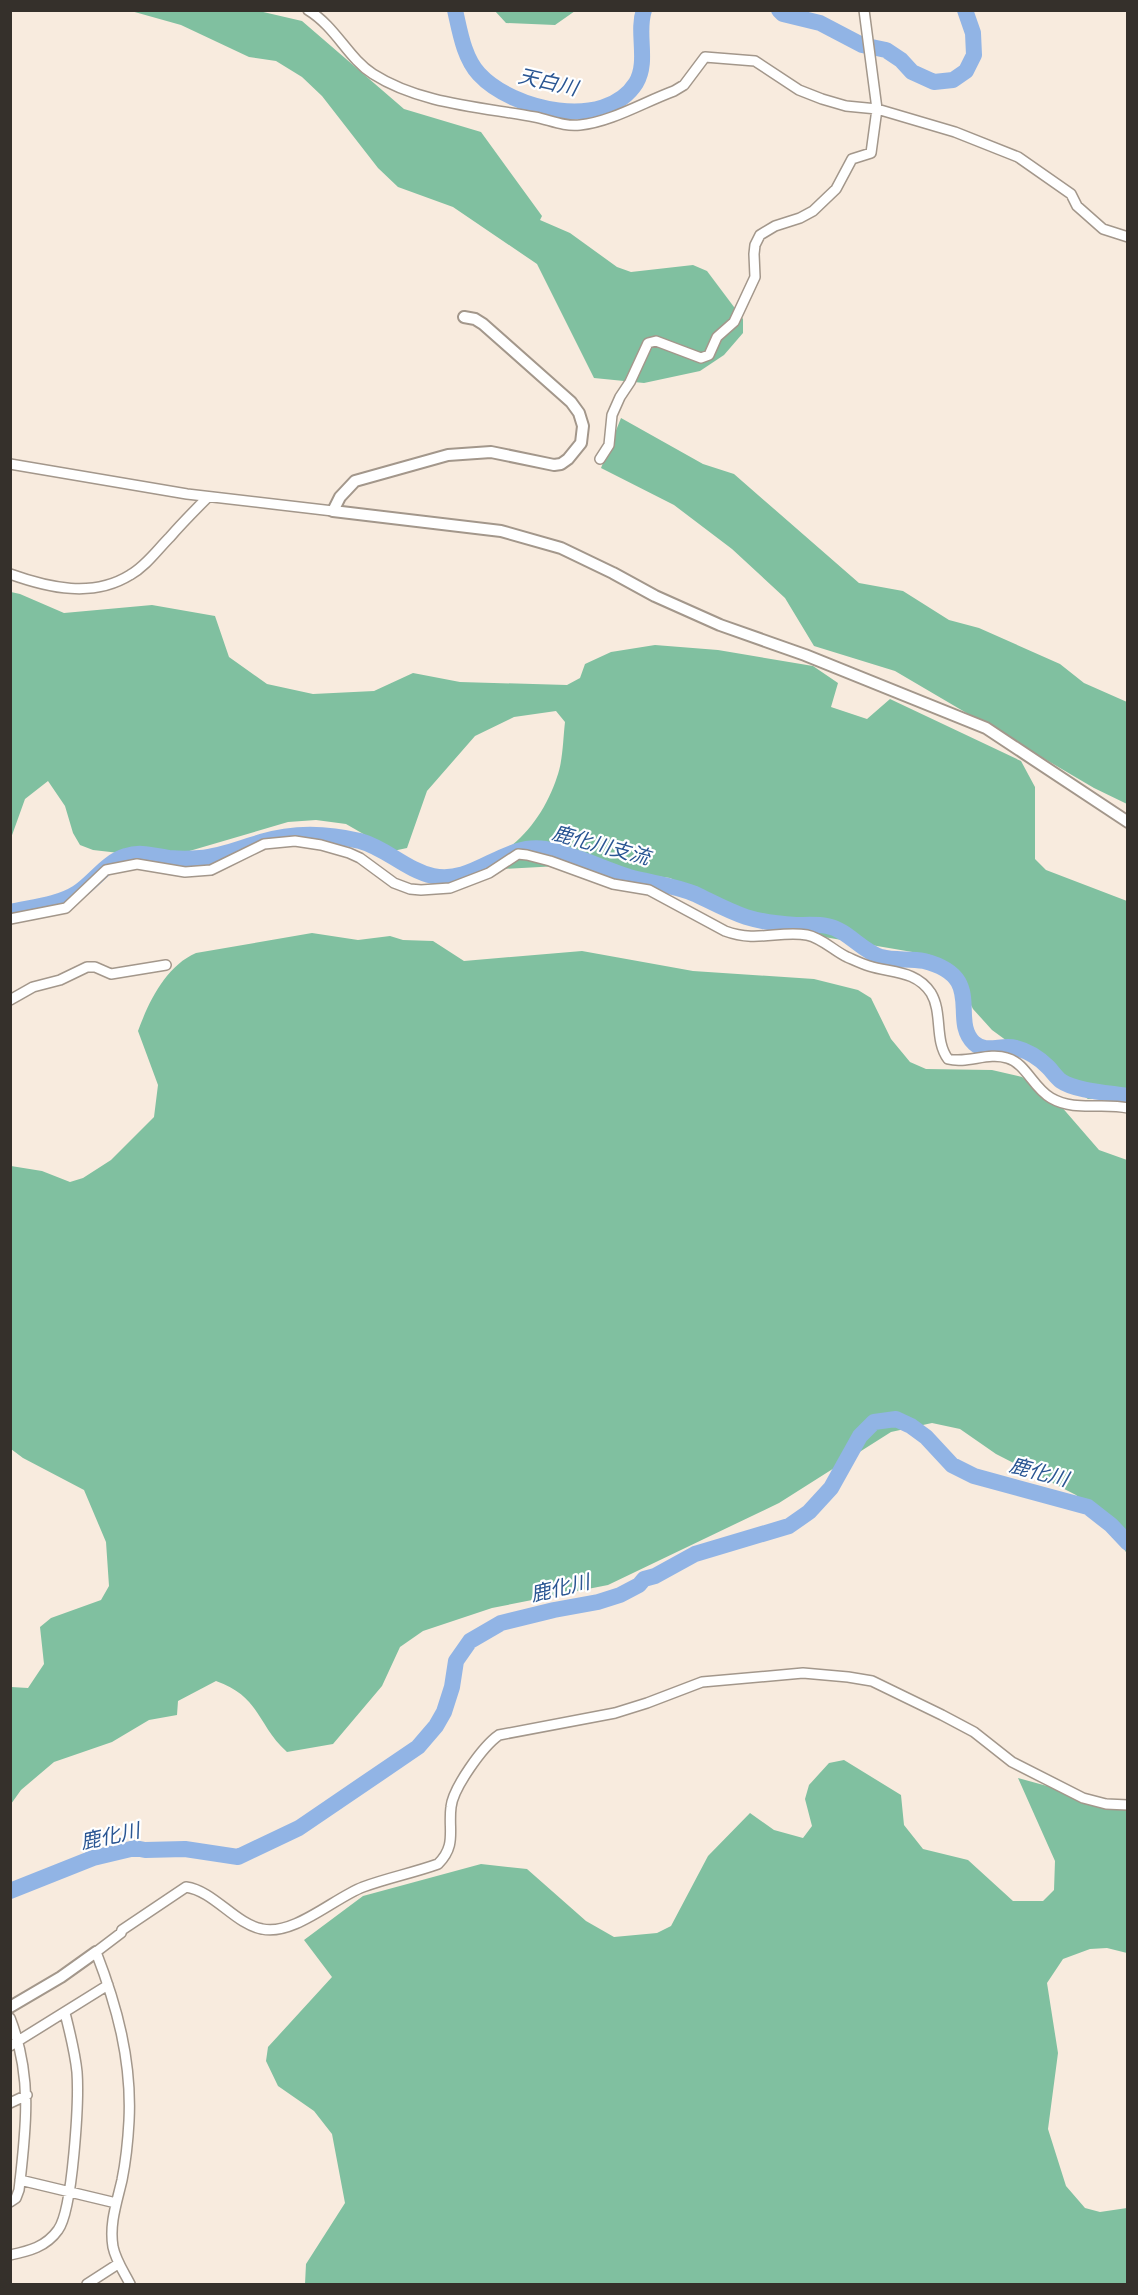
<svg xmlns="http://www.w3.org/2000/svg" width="1138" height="2295" font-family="Figtree,'Noto Sans JP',sans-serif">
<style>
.forest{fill:#80c0a0}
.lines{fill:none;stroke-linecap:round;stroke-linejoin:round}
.river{stroke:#91b4e5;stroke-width:16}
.minor-casing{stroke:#a3978b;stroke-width:12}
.tertiary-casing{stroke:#a3978b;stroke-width:14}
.minor{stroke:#fff;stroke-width:9}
.tertiary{stroke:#fff;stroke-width:10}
.labels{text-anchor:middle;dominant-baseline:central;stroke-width:4.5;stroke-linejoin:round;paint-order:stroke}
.water-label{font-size:20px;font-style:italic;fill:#2a5693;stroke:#fff}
</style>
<rect width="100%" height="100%" fill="#f8ebde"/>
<path class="forest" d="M131 11H259L302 21 404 109 481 132 542 216 540 220 570 233 617 267 631 272 693 265 707 271 743 319V333L724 355 700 371 644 383 594 378 537 264 453 207 398 187 378 168 322 96 302 77 276 61 249 57 181 25Z
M495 11H575L555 25 506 23Z
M621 418 703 464 734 474 859 583 903 591 949 620 979 628 1060 664 1084 683 1127 702V804L1094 788 895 671 814 646 785 598 732 549 674 505 601 468Z
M11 592 20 594 64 613 152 605 215 616 229 657 267 684 313 694 374 691 413 673 460 682 567 685 580 678 585 664 611 652 655 645 718 650 813 666 838 683 831 707 867 719 890 699 1021 761 1035 787V859L1046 870 1127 901V1097L1088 1099 1063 1082 992 1030 973 1009 954 971 930 955 777 929 670 878 577 865 502 869 491 859C523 843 546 811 557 777 563 761 563 739 565 722L556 711 514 717 475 736 427 791 407 848 393 851 346 824 316 820 288 822 186 852 137 855 93 850 80 845 73 833 65 806 48 781 25 799 11 838Z
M312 933 358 940 390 936 403 940 433 941 464 961 582 951 693 971 814 979 858 990 871 998 891 1039 910 1062 926 1069 992 1070 1022 1077 1060 1105 1099 1150 1127 1160V1554L1110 1524 1076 1495 996 1454 960 1429 932 1423 891 1432 779 1503 608 1585 492 1608 423 1631 400 1647 382 1686 333 1744 287 1752C257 1725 261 1697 216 1681L178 1701 177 1715 149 1720 112 1742 54 1762 21 1790 11 1804V1687L28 1688 44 1664 40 1627 51 1618 101 1600 109 1586 106 1542 84 1490 23 1458 11 1449V1166L42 1171 70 1182 83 1178 111 1160 154 1117 158 1085 138 1031C149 1001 166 966 196 953Z
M844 1760 901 1795 904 1825 923 1849 968 1860 1013 1901H1043L1054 1890 1055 1861 1018 1778 1127 1808V1953L1107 1948 1090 1949 1063 1959 1047 1983 1058 2053 1048 2129 1066 2186 1085 2208 1100 2212 1127 2208V2284H305L306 2264 345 2203 332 2134 314 2111 278 2086 266 2061 268 2047 332 1977 304 1940 363 1896 481 1864 527 1869 586 1921 614 1937 657 1933 671 1926 708 1856 750 1813 774 1830 803 1838 812 1826 805 1799 809 1785 829 1763Z"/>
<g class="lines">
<path class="river" d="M455 10C460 32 464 58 479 74 512 110 605 132 636 83 649 61 636 33 644 10
M779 10 783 14 820 23 862 45 886 50 901 60 912 72 934 82 953 80 966 71 974 55 973 33 965 10
M10 912C32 907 58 905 77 893 94 882 106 862 126 856 141 851 154 856 169 858 180 859 190 859 200 858 222 856 240 848 261 842 293 832 327 833 360 841 386 848 406 870 433 876 474 885 504 842 545 849 575 854 600 868 629 877 651 883 673 885 695 894 712 902 728 911 746 917 762 922 780 924 796 925 806 925 817 924 827 926 848 930 860 950 881 957 894 961 910 958 924 961 987 977 949 1019 974 1043 986 1054 1002 1044 1016 1048 1028 1051 1039 1058 1048 1067 1052 1071 1056 1077 1061 1081 1075 1091 1110 1093 1128 1096
M10 1891 93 1858 135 1848 145 1850 185 1849 238 1857 299 1828 418 1747 436 1726 444 1712 452 1687 456 1661 470 1641 501 1623 554 1610 598 1602 620 1595 639 1585 644 1579 655 1576 695 1554 789 1526 809 1512 831 1488 860 1436 874 1422 896 1419 911 1426 926 1437 952 1465 974 1476 1088 1507 1111 1525 1128 1543"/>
<g class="minor-casing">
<path id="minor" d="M308 10C336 27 348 58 373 74 420 104 481 107 535 117 550 120 564 127 580 125 611 122 644 102 674 91L684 85 705 57 755 61 799 90 822 99 846 106 877 109 955 132 1018 157 1071 194 1077 206 1103 229 1128 237
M600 459 609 445 612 415 620 397 630 382 648 343 656 341 701 358 709 355 717 337 734 322 755 277 754 254 755 245 760 235 775 226 800 218 813 211 836 189 852 159 871 153 877 109 864 10
M10 464 187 494 333 511
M10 574C49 588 93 598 130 575 146 566 157 550 170 537 182 523 195 510 208 497
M10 919 66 908 106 870 137 864 185 872 211 870 264 844 295 841 321 845 349 853 360 858 394 883 410 889 421 890 450 888 489 873 518 854 527 855 550 861 613 884 649 890 725 931C757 943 779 930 807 935 822 938 834 951 847 957 854 960 862 964 869 966 891 973 916 970 931 993 943 1013 934 1040 948 1059 967 1064 988 1052 1007 1058 1026 1063 1033 1088 1051 1098 1075 1112 1102 1102 1128 1108
M10 1000 33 987 60 980 87 967H95L111 974 166 965
M10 2018C33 2077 26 2129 19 2190L16 2198 10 2202
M10 2046 108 1985
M10 2103 27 2095
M20 2180 116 2203
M10 2255C29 2251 46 2247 58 2230 73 2210 79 2100 77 2072 75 2052 70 2033 65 2013
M87 2284 118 2264
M130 2284C124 2272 116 2261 113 2247 109 2224 117 2202 122 2180 126 2160 128 2140 129 2121 132 2061 117 2006 96 1952L121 1933 122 1930 186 1887C214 1891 235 1924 262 1929 294 1936 334 1898 363 1887 387 1878 413 1873 438 1864 457 1845 448 1830 451 1807 453 1788 483 1746 499 1735L615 1713 647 1703 702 1682 803 1673 848 1677 872 1681 942 1715 974 1732 1012 1762 1083 1798 1106 1804 1128 1805"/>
</g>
<g class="tertiary-casing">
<path id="tertiary" d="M464 317 475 319 483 324 571 402 579 413 583 426 581 443 568 459 561 464 554 465 491 452 448 455 355 481 340 497 333 511 501 531 561 548 613 573 655 596 720 625 805 655 986 728 1128 822
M10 2007 61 1977 96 1952"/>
</g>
<use href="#minor" class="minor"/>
<use href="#tertiary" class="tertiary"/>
</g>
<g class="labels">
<g class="water-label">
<text transform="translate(548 82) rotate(13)">天白川</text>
<text transform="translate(601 845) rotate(15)">鹿化川支流</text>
<text transform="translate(1039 1472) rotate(15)">鹿化川</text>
<text transform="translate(560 1588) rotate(-13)">鹿化川</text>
<text transform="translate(110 1836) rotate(-12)">鹿化川</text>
</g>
</g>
<rect width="1138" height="2295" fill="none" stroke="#35302b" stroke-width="24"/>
</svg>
